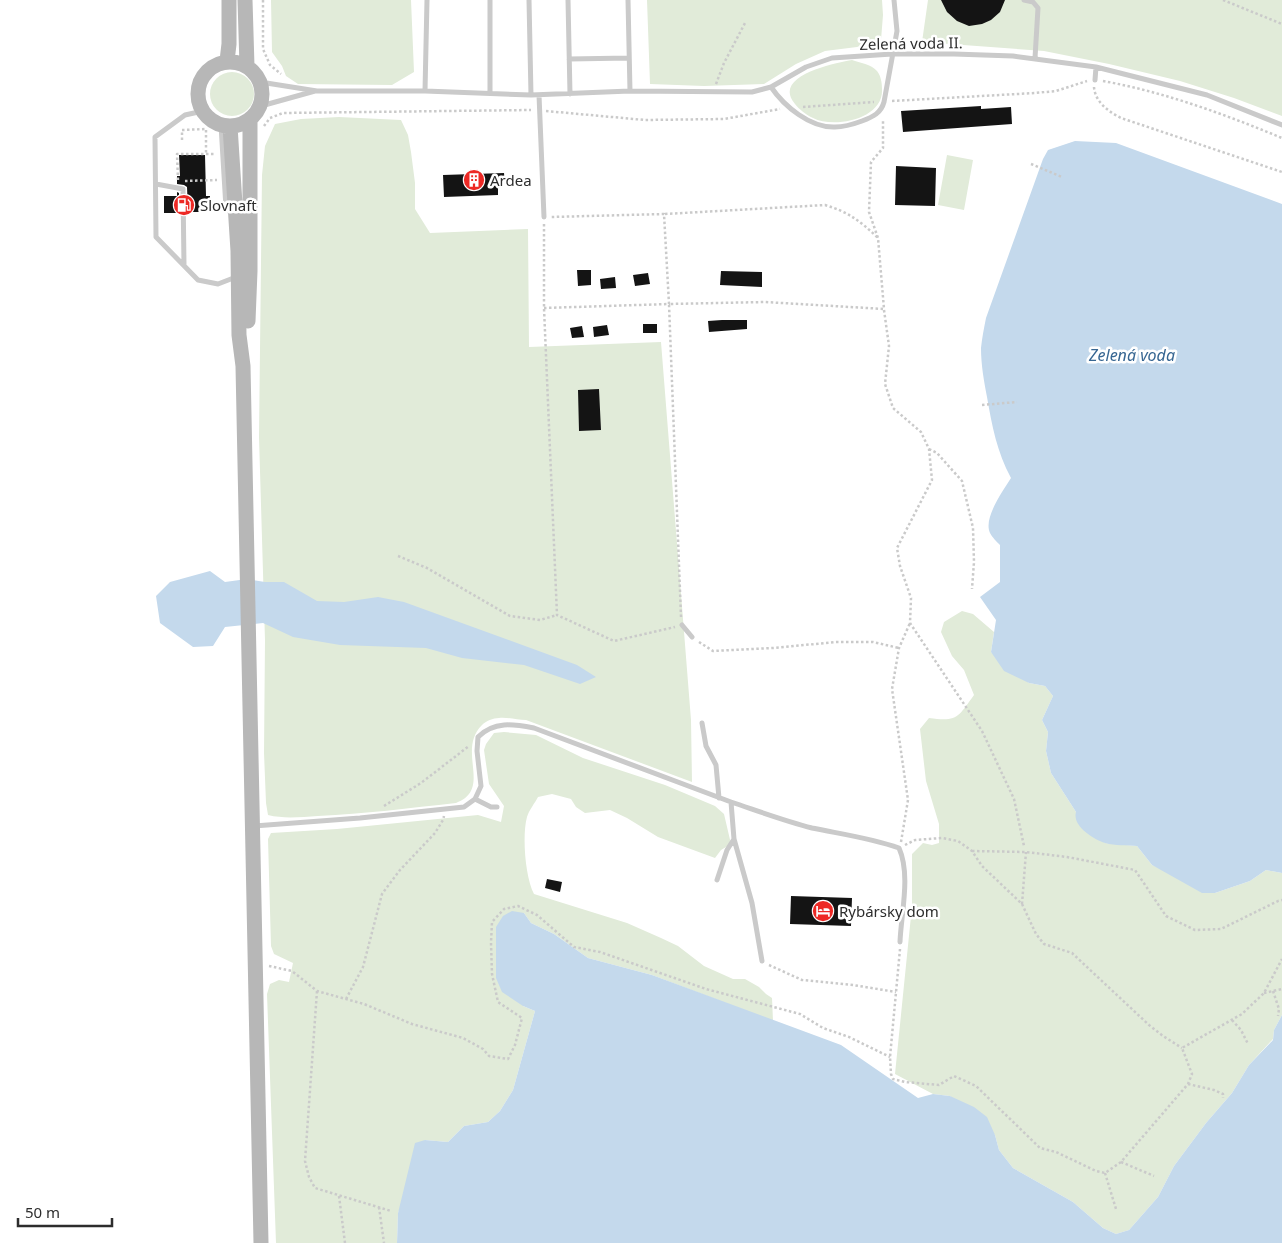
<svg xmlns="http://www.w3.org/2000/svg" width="1282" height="1243" font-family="'Noto Sans',sans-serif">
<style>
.green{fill:#e1ebd9}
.water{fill:#c4d9ec}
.building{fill:#141414}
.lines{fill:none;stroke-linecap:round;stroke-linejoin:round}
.path{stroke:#cacaca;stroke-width:2.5;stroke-dasharray:2.5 2.5;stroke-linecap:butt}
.lane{stroke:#cacaca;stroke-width:5}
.secondary{stroke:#b7b7b7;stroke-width:15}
.labels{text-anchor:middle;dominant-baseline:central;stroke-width:5;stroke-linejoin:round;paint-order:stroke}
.street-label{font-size:15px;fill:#2d2d2d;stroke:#fff}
.poi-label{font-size:15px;fill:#2d2d2d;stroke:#fff;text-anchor:start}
.water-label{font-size:16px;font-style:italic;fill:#376692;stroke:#fff}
</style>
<rect width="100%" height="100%" fill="#fff"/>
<path class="green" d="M271 0H411L414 72 392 85 298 84 286 76 282 66 272 52Z
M647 0H882L883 15 881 40 857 47 825 51 796 64 764 84 704 86 650 84Z
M928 0H1282V116L1234 98 1180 81 1109 64 1044 51 922 42Z
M852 60C860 63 871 64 877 71 881 76 882 83 882 89 884 119 834 129 813 118 806 115 799 109 795 104 771 76 835 63 852 60Z
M210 94a22 22 0 1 1 44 0a22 22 0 1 1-44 0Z
M339 117 401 120 408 135 411 152 415 183V209L430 233 528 229 529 347 661 342 691 720 692 782 526 720C517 720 507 717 499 718 493 718 486 721 482 725 456 751 493 789 456 803 410 808 364 814 318 816 301 817 284 819 268 815L266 803 264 753 265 640 259 437 262 175 265 146 275 124 301 119Z
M947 155 973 160 964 210 938 205Z
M962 611 973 614 994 632 991 652 1029 683 1045 686 1053 696 1042 720 1048 732 1046 751 1051 773 1076 812 1105 843 1137 846 1152 865 1215 893 1250 881 1266 870 1282 873V1015L1274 1030 1273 1039 1249 1065 1232 1093 1206 1123 1174 1166 1158 1197 1129 1230 1116 1234 1103 1228 1073 1202 1013 1168 999 1150 995 1135 950 1096 933 1094 895 1074 912 906V854L923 843 932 845 939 843V824L926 781 920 729 929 718C958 722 958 717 974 695L964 670 952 656 941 632 944 622Z
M504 732 536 735 583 758 665 785 715 806 724 814 731 844 721 850 715 858 658 837 627 818 610 810 585 813 576 807 571 799 552 794 538 797C535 803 529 810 527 817 522 835 525 877 534 894L627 923 661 938 678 946 704 966 733 979H745L759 987 766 994 772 998 773 1021 652 975 588 958 554 934 531 923 524 913 523 1006 535 1011 513 1090 500 1111 488 1122 464 1126 448 1142 425 1140 398 1213 397 1243H276L267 994 270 984 279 980 289 982 293 963 274 954 271 946 268 839 271 833 337 829 478 815 501 822 504 806 489 784 484 750 486 744 494 733Z"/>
<path class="water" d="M1075 141 1116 143 1282 204V873L1266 870 1250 881 1215 893H1202L1152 865 1137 846C1127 845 1115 846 1105 843 1093 839 1072 826 1076 812L1051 773 1046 751 1048 732 1042 720 1053 696 1045 686 1029 683 1004 671 991 652 996 620 980 597 1000 582V545C997 542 992 537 990 533 983 518 1003 491 1011 478 997 452 992 426 987 397 984 381 981 365 981 348 982 338 984 328 986 318L1043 159 1048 150Z
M210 571 225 582 247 579 265 582H284L317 601 344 602 378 597 404 602 577 665 596 677 580 684 524 665 462 658 426 648 340 645 293 637 263 623 225 627 213 646 193 647 160 623 156 596 170 582Z
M512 911 524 913 531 923 554 934 588 958 652 975 841 1045 918 1098 933 1094 950 1096 974 1107 987 1117 995 1135 999 1150 1013 1168 1073 1202 1103 1228 1116 1234 1129 1230 1158 1197 1174 1166 1206 1123 1232 1093 1249 1065 1273 1040 1274 1030 1282 1015V1243H397L398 1213 415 1143 425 1140 448 1142 464 1126 488 1122 500 1111 513 1090 535 1011 523 1006 502 992 496 978V927L503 916Z"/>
<path class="building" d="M941 0H1005L1000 12 991 20 982 24 969 26 957 21 947 12Z
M981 106V109L1011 107 1012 124 903 132 901 111Z
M179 155H205L206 196H210V212H188L187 187 184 185 177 184V176H180Z
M896 166 936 168 935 206 895 205Z
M504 173 505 184H498V195L444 197 443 175Z
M177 192 179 193V213H164V196H177Z
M577 270H591V285L578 286Z
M721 271 762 272V287L720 285Z
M648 273 650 284 635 286 633 275Z
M615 277 616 288 601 289 600 279Z
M722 320H747V329L709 332 708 321Z
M643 324H657V333H643Z
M607 325 609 335 594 337 593 327Z
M582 326 584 337 572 338 570 328Z
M599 389 601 430 579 431 578 390Z
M547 879 562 882 560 892 545 888Z
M791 896 852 898 851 926 790 924Z"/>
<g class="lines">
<path class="path" d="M263 0V49L270 65 281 74
M1223 0 1282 24
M1103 81C1164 92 1224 114 1282 138
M716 84 724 63 745 23
M1094 87C1095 102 1109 112 1121 118L1282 172
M892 101 1035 93 1056 91 1087 81
M803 107 874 102
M546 111 645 120 724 119 780 109
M264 126 270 118 283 113 531 110
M182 140V130L206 129V154
M1031 164 1062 177
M178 180 177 154H214
M185 181 217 180
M665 214 825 205C848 212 859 220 877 237
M544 224V308L557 615 614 641 675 627
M544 308 669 304 664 214 551 217
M884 310 889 346 885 384 893 408 921 432 929 449 932 480 897 548 900 566 911 598 910 623 982 731 1014 799 1024 846
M982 405 1017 402
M929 449 937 453 962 481 973 528 974 562 972 589
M398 556 427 568 510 616 540 620 557 615
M681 617 669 304 765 302 884 309 878 238 869 212 871 162 883 148V120
M699 642 713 651 773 648 836 642H873L899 648
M384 806 421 783 469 746
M901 842 908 800 892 689 899 648 910 623
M905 845 915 840 942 838 958 841 972 851 982 866 1022 904 1036 934 1044 944 1072 953 1149 1025 1163 1036 1182 1048
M972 851 1026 852 1067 857 1135 870 1166 916 1195 930 1221 929 1278 901 1282 900
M1022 904 1026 852
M900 949 890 1057 891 1074 893 1079 905 1082 939 1085 954 1076 976 1086 1040 1148 1056 1152 1096 1171 1105 1173 1121 1162 1188 1084 1192 1074 1182 1048 1242 1014 1264 993 1282 959
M769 965 802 980 853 985 896 992
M269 966 292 971 317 991 364 1004 412 1024 463 1038 483 1049 489 1056 508 1059 515 1045 522 1018 498 1002 492 974 491 943 492 922 504 909 518 906 537 915 574 947 600 952 706 989 800 1014 823 1028 849 1037 890 1057
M317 991 305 1161 309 1177 315 1188 391 1211
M1273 991 1279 1009 1278 1016
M1264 993 1282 989
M346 999 363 967 382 894 400 870 435 833 443 820 444 816
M1232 1020 1241 1030 1248 1044
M1188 1084 1214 1090 1223 1094V1098
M1121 1162 1154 1176
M1105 1173 1116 1209
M339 1196 345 1243
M379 1207 384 1243"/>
<path class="lane" d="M490 0V93
M529 0 531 95
M568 0 570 94
M628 0 630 91
M1024 0 1033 2 1038 8 1035 58
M569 59 629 58
M1095 80 1096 67
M260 82 317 91H425L531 95 630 91 752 92 771 87 806 67 832 58 892 54H954L1013 56 1096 67 1207 95 1282 125
M771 87C784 106 810 128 835 127 844 127 854 124 862 121 873 117 881 113 884 102L897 31 894 0
M425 91 427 0
M539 95 544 217
M261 106 315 91
M203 111 185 115 155 137 156 237 198 280 218 284 236 277
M221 125 226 208 232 214
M156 184 183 189 184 265
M682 625 692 637
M702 723 706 746 716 765 719 798
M475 799 491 807H497
M731 802C758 811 785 821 812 828 841 834 871 838 899 848 911 875 901 914 900 942
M253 826 360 818 464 807 475 799 481 786 477 751 478 737C494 721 513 724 534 728L731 802 734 839 752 903 762 961
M717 880 727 850 734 839"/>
<path class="secondary" d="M245 0 247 66
M227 61 229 44V0
M198 94a32 32 0 1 1 64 0a32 32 0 1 1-64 0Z
M230 126 238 251 239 335 243 366 261 1243
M248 321 250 271V120"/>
</g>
<defs>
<g id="building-disc" transform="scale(1.125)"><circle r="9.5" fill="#ed2925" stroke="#fff"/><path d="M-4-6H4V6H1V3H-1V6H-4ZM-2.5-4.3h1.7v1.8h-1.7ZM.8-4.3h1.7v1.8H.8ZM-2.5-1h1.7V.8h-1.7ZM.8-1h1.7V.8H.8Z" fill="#fff"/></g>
<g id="fuel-disc" transform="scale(1.125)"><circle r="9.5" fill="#ed2925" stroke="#fff"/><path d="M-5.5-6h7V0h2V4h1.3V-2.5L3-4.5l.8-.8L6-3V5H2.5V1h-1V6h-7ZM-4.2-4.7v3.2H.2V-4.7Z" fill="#fff"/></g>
<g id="hotel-disc" transform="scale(1.125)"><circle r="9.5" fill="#ed2925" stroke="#fff"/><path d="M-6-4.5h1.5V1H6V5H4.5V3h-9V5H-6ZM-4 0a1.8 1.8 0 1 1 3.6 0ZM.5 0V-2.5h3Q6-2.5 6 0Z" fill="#fff"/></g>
</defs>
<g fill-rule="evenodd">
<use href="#building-disc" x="474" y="180"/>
<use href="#fuel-disc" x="184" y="205"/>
<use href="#hotel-disc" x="823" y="911"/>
</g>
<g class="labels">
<g class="street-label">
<text transform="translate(911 43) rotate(-1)">Zelená voda II.</text>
</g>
<g class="poi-label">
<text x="490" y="180">Ardea</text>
<text x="200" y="205">Slovnaft</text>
<text x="839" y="911">Rybársky dom</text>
</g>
<g class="water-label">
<text x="1132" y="355">Zelená voda</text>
</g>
</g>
<path d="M18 1218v8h94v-8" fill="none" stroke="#2d2d2d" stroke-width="2.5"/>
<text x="25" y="1218" font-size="15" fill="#2d2d2d" stroke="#ffffff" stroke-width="4" paint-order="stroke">50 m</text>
</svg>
